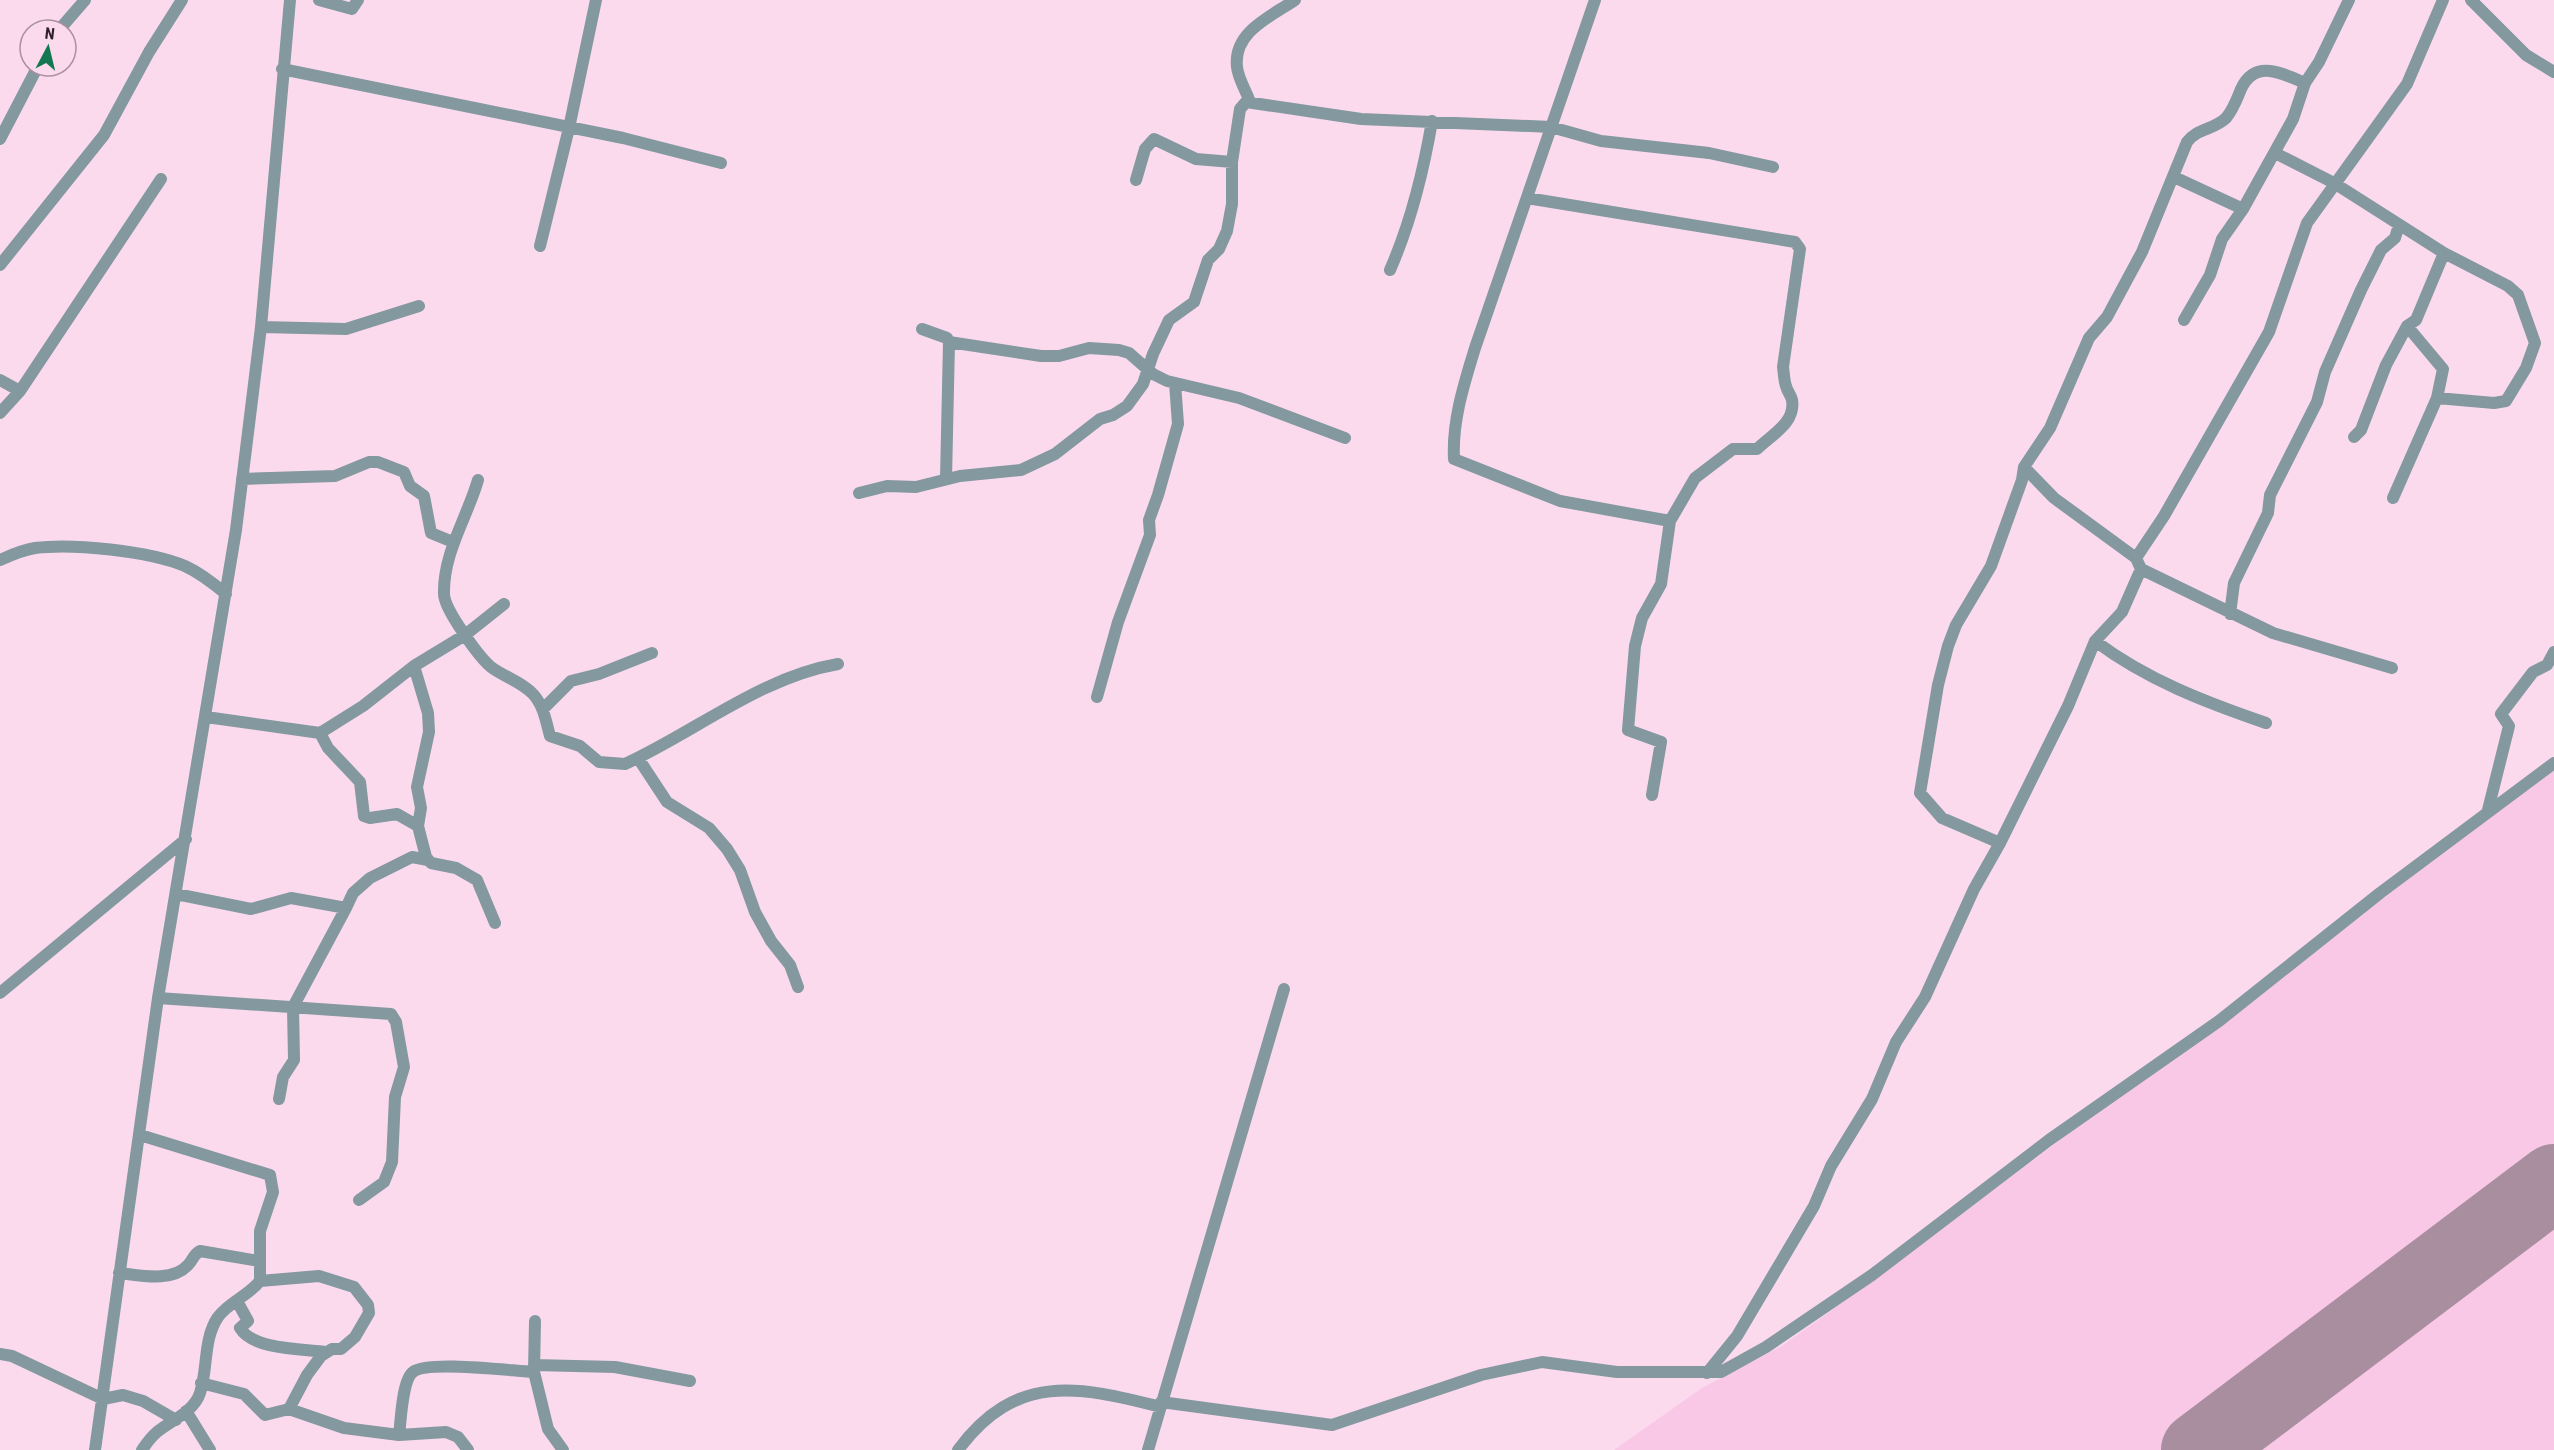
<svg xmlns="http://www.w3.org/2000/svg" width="2554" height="1450" font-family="'Roboto Condensed',sans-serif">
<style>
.built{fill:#f8c8e6}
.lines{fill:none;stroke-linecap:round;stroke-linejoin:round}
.taxiway{stroke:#a88e9e;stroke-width:30}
.runway{stroke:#a88e9e;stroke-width:76}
.street{stroke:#83989f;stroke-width:12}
</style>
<rect width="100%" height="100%" fill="#fbdaee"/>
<path class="built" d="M2554 770V1450H1614L1702 1388 1782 1346 1868 1284Z"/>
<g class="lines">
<path class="taxiway" d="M2247 1450C2248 1419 2268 1402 2289 1382"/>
<path class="runway" d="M2199 1450 2554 1182"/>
<path class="street" d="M319 0 352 9 358 0
M1595 0 1475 348C1464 384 1452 421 1454 459L1560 501 1670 521
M2471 0 2526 55 2554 72
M59 30 85 0
M282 69 623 138 721 163
M1250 102C1246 91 1238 78 1237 67 1233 32 1270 17 1295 0
M0 139 38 66
M2275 153 2334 183 2444 253 2508 286 2518 295 2535 343 2526 368 2506 401 2494 403 2437 398
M2174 177 2243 209
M1136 180 1145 149 1154 139 1196 159 1232 162
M1527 198 1795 242 1800 249 1783 367C1784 373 1784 381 1786 386 1787 391 1791 395 1792 400 1796 423 1771 435 1757 449H1733L1695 478 1670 521 1661 584 1642 618 1635 646 1628 730 1661 742 1652 795
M540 246 569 128 596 0
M0 265 104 135 149 52 182 0
M1390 270C1411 222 1423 174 1432 121
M2184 320 2210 275 2222 239 2243 209 2293 119 2305 83 2319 62 2349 0
M261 327 346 329 419 306
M922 329 947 338 949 342 1041 356H1059L1089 348 1119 350 1129 353 1153 374 1167 381 1239 398 1345 438
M0 380 20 391
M0 413 20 391 161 179
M2354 437 2361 430 2386 365 2407 326 2416 320 2444 253
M2024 467 2054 498 2136 558
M242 479 335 476 369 462H378L404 472 410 486 424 496 431 533 453 542
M946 479 949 342
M478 480C467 518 443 553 444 594 444 609 479 657 491 667 504 677 521 681 533 694 544 706 546 722 550 736L580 746 599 762 625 764C695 732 761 677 838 664
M859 493 887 486 916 487 960 476 1021 470 1055 454 1100 419 1113 415 1127 406 1143 384 1153 354 1169 320 1194 302 1208 260 1219 249 1227 231 1232 204V162L1240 109 1246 102 1361 119 1551 127 1601 141 1709 153 1773 167
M2393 498 2437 398 2443 369 2407 326
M0 560C11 555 22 550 35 548 72 543 149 551 185 566 200 573 213 583 226 594
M2141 569 2273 633 2392 668
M2230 614 2234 583 2268 513 2270 495 2317 402 2325 372 2361 290 2381 250 2395 238 2399 225
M2095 641C2147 680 2205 702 2266 723
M414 666 428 713 429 732 417 787 421 808 418 826 426 857 431 863 456 868 477 880 495 923
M1097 697 1118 622 1150 535 1149 520 1158 495 1178 424 1175 383
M543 709 571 681 599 674 652 653
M206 717 320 733 363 706 414 666 465 635 504 604
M320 733 328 748 360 782 364 816 370 818 397 814 418 826
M638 758 667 802 709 828 727 849 740 870 755 912 771 941 790 965 798 987
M2488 810 2509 726 2501 714 2533 672 2547 665 2554 652
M2000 843 1942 818 1920 793 1938 685 1948 646 1956 625 1991 566 2022 480 2024 467 2050 428 2089 338 2107 317 2142 252 2187 142C2197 128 2214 130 2226 118 2233 110 2237 99 2241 89 2255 59 2281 73 2305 83
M176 894 251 909 291 898 346 908 353 893 370 878 412 857 428 860
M0 993 186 839
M158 998 391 1014 396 1022 404 1067 395 1097 392 1162 384 1182 359 1200
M279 1099 283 1077 294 1060 293 1007 346 908
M140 1135 270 1175 273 1192 260 1231V1281
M119 1273C139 1275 172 1283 188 1265 193 1260 193 1255 200 1251L259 1261
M237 1301 248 1321 240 1328C253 1350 303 1349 326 1352
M535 1321 534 1372 548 1429 563 1450
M0 1354 12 1356 103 1399 123 1395 143 1401 176 1420
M534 1365 615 1367 690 1381
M1707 1373 1737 1336 1814 1206 1831 1166 1872 1099 1896 1042 1925 997 1974 889 2000 843 2068 706 2095 641 2122 612 2141 569 2136 558 2164 516 2269 332 2307 223 2407 84 2443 0
M201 1383 244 1394 265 1415 289 1409 344 1428 399 1435 446 1432 458 1437 468 1450
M1161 1402 1332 1425 1481 1375 1542 1362 1617 1372H1721L1766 1347 1872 1275 2049 1140 2219 1021 2380 893 2554 763
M186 1411 210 1450
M399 1435C401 1421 402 1380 413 1372 427 1360 512 1371 534 1372
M95 1450 158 998 236 530 261 327 290 0
M142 1450C146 1444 151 1437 157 1432 170 1421 194 1412 200 1393 208 1369 203 1339 218 1317 229 1302 248 1296 260 1281L319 1276 354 1287 368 1305 369 1313 355 1337 341 1349H332L321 1356 307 1375 289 1409
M958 1450C1016 1372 1078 1386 1161 1407
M1148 1450 1284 989"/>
</g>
<g transform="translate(48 48) rotate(7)"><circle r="28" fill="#fbdaee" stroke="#a9909f" stroke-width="1.5"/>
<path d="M0-4.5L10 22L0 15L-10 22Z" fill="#137851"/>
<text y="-9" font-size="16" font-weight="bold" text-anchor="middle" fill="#2f2029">N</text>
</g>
</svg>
